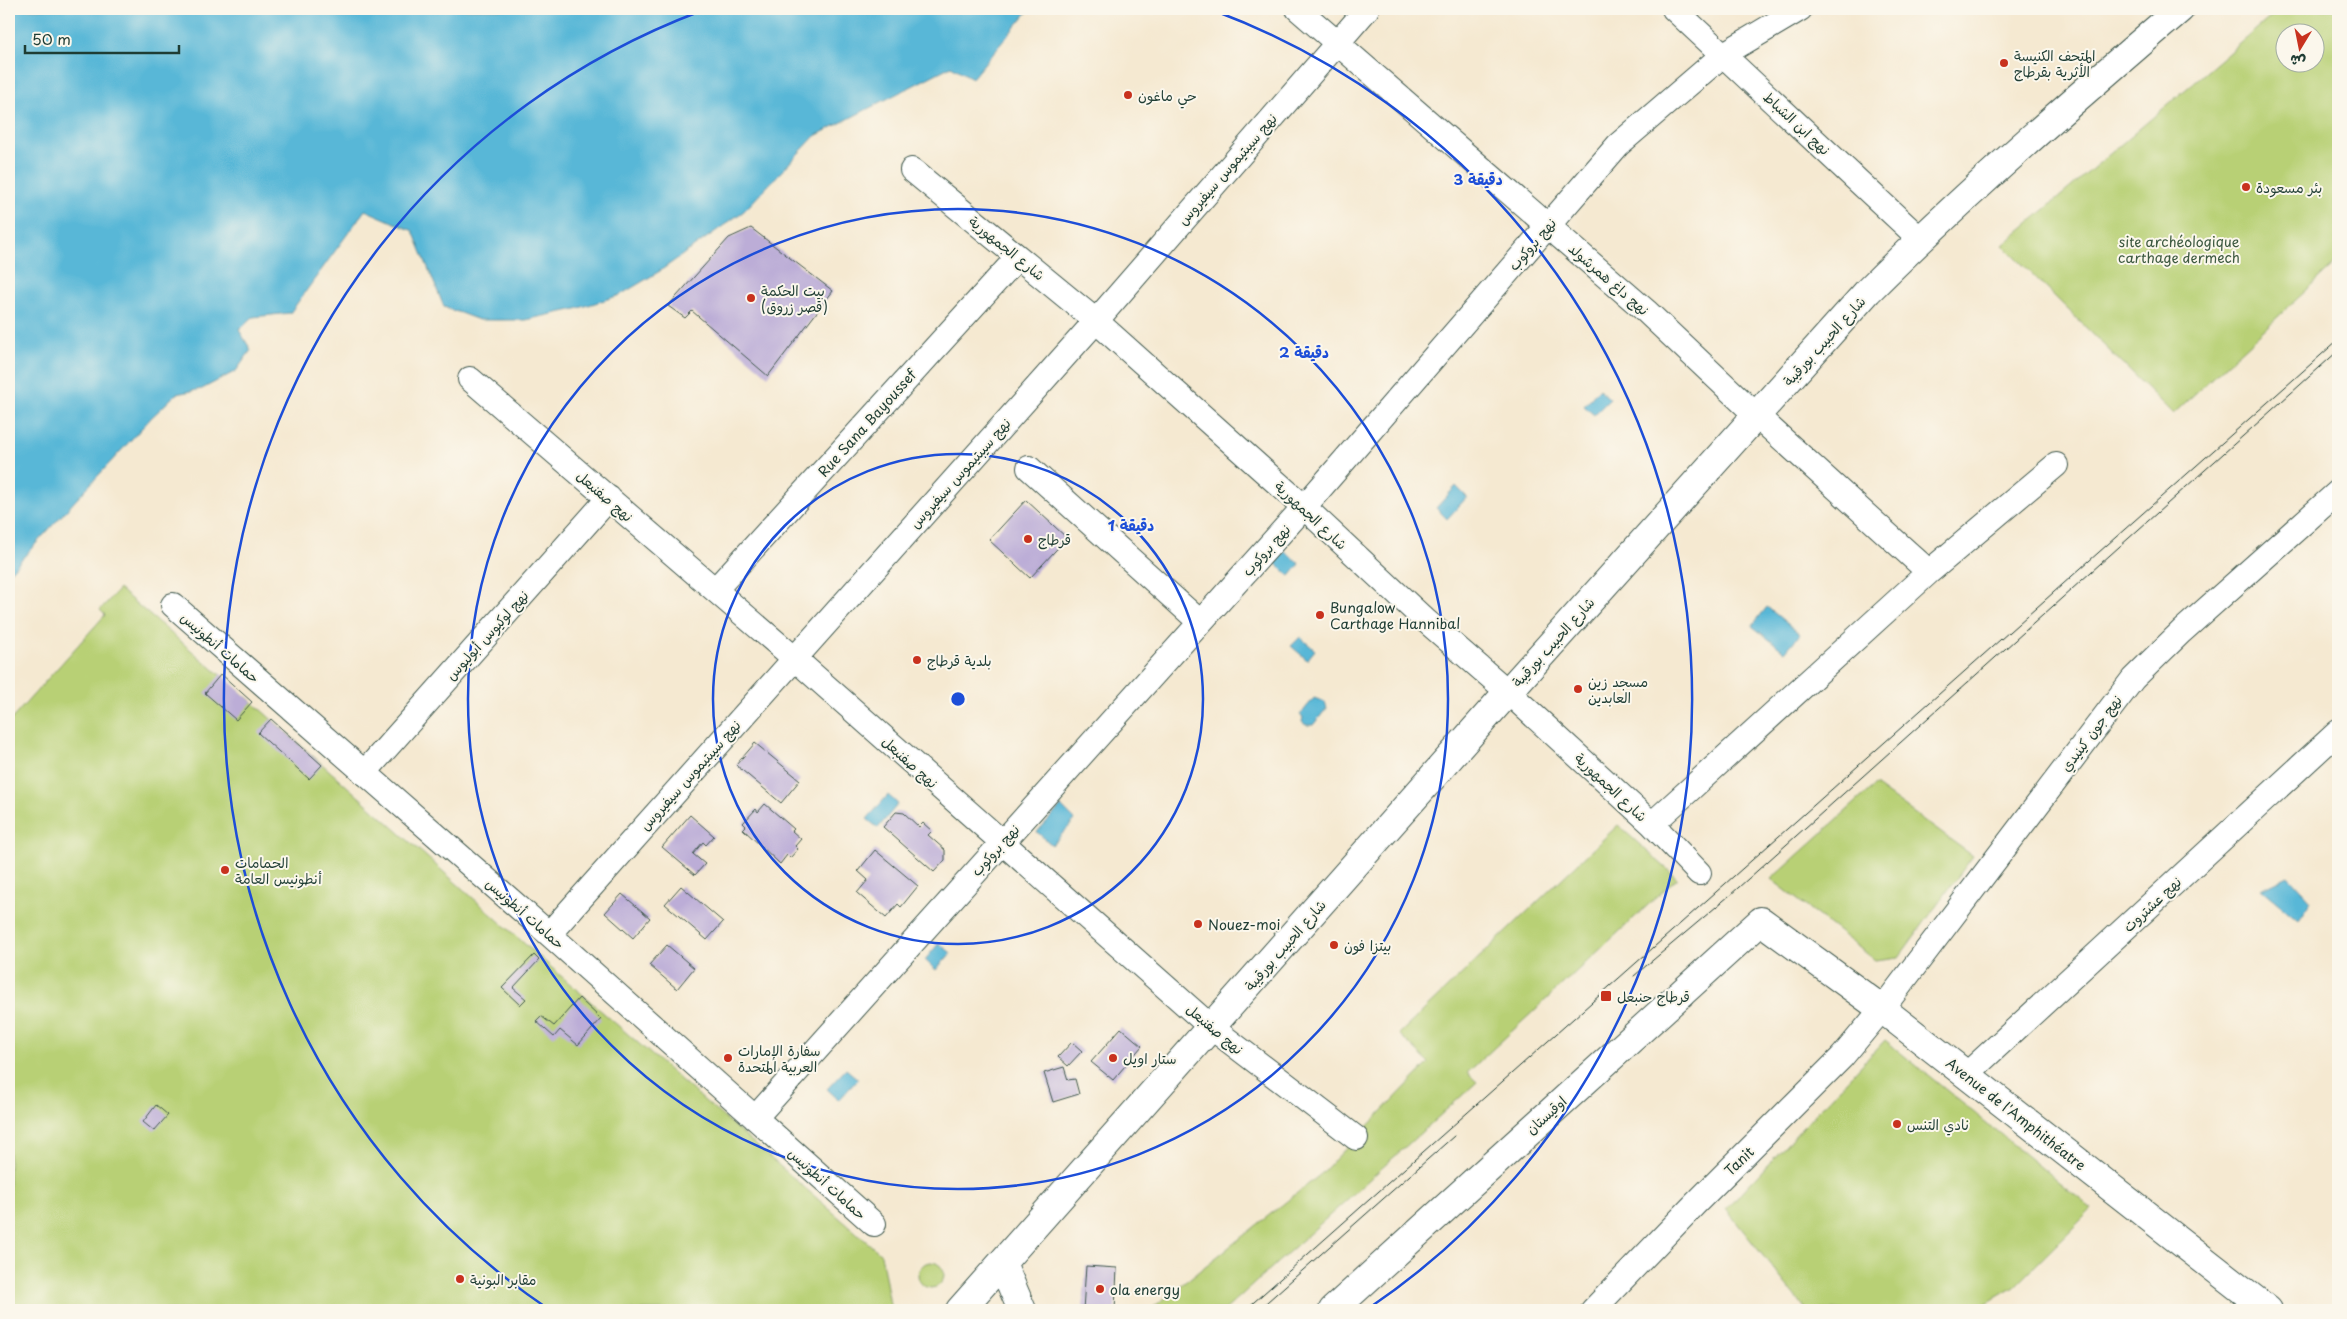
<svg xmlns="http://www.w3.org/2000/svg" width="2347" height="1319" font-family="'Playpen Sans','Playpen Sans Arabic',sans-serif">
<style>
.green{fill:#b8d075;stroke:#6c8654;fill-rule:evenodd}
.water{fill:#58b7d7;stroke:#3c7a86}
.building{fill:#bcadd7}
.lines{fill:none;stroke-linecap:round;stroke-linejoin:round}
.street-casing{stroke:#3f574c;stroke-width:26}
.secondary-casing{stroke:#3f574c;stroke-width:30}
.street{stroke:#fff;stroke-width:24}
.secondary{stroke:#fff;stroke-width:28}
.tram{stroke:#1f3d34;stroke-width:1}
.ring{fill:none;stroke:#1d4ed8;stroke-width:2.5}
.poi-dot{fill:#c8321e;stroke:#fbf7ec;stroke-width:2}
.labels{text-anchor:middle;dominant-baseline:central;stroke-width:4;stroke-linejoin:round;paint-order:stroke}
.poi-label{font-size:14px;fill:#1f3d34;stroke:#fbf7ec;text-anchor:start}
.street-label{font-size:14px;fill:#1f3d34;stroke:#fbf7ec}
.park-label{font-size:14px;fill:#3e5a41;stroke:#fbf7ec}
.centre{fill:#1d4ed8;stroke:#fbf7ec;stroke-width:2.5}
.ring-label{font-size:15px;text-anchor:middle;font-weight:bold;fill:#1d4ed8;stroke:#fbf7ec;stroke-width:4;stroke-linejoin:round;paint-order:stroke}
</style>
<rect width="100%" height="100%" fill="#fbf7ec"/>
<filter id="ink" filterUnits="userSpaceOnUse"><feTurbulence type="fractalNoise" baseFrequency=".02" numOctaves="2"/><feDisplacementMap in="SourceGraphic" scale="10" xChannelSelector="R" yChannelSelector="G"/><feConvolveMatrix kernelMatrix="1 2 1 2 8 2 1 2 1" color-interpolation-filters="sRGB"/></filter>
<filter id="wash" filterUnits="userSpaceOnUse"><feTurbulence type="fractalNoise" baseFrequency=".0096" numOctaves="4" result="noise"/><feDisplacementMap in="SourceGraphic" scale="20" xChannelSelector="R" yChannelSelector="G"/><feGaussianBlur stdDeviation="1.12" result="paint"/><feColorMatrix in="noise" values="0 0 0 0 0 0 0 0 0 0 0 0 0 0 0 0 0 1.4 0 .05"/><feComposite in="paint" operator="in"/></filter>
<g filter="url(#wash)">
<rect width="100%" height="100%" fill="#f5e9d1"/>
<path class="green" d="M2280 9H2338V261L2173 414 2003 245ZM2284 32H2314V62H2284Z
M119 589 252 702 561 976 881 1254 891 1310H9V722L105 615 100 610Z
M1875 785 1973 856 1899 957 1875 960 1771 879Z
M1618 825 1677 878 1467 1073 1477 1082 1225 1310H1150L1321 1174 1429 1063 1399 1034Z
M1885 1040 2092 1209 2014 1287 1975 1310H1806L1726 1209Z
M918 1275a13 13 0 1 1 26 0a13 13 0 1 1-26 0Z"/>
<path class="water" d="M9 9H1030L972 78 951 66 815 136 744 211 660 271 620 295 576 309 525 320H479L444 307 413 231 365 210 290 313 253 317 239 330 251 350 236 371 202 389 176 394 151 418 9 573Z
M1599 389 1610 399 1594 415 1584 406Z
M1456 486 1467 497 1447 519 1436 508Z
M1285 551 1300 564 1290 576 1275 563Z
M1767 607 1800 634 1785 652 1752 626Z
M1300 637 1315 650 1307 660 1291 646Z
M1314 698 1325 702 1327 708 1313 725H1306L1302 722 1303 717 1300 715Z
M888 795 898 804 878 828 867 819Z
M1061 806 1075 820 1052 845 1037 832Z
M2288 876 2311 901 2298 920 2261 889Z
M939 943 951 953 936 970 925 960Z
M846 1069 858 1079 839 1100 827 1089Z"/>
<g id="blocks">
<path class="building" d="M751 228 833 291 768 376 692 311 685 318 668 306 729 238Z
M1026 500 1067 538 1030 578 989 540Z
M221 674 252 702 236 720 205 693Z
M271 719 322 765 309 779 258 733Z
M755 743 800 780 781 803 736 765Z
M765 804 794 829 792 831 801 839 795 846 798 849 790 858 787 855 780 864 743 829 746 826 743 823 756 809 758 812Z
M896 812 904 813 919 827 923 823 932 831 928 835 945 850V860L934 872 883 827Z
M690 815 714 836 706 845 703 842 693 854 705 864 695 875 662 847Z
M875 850 918 886 901 907 898 904 886 918 857 893 868 880 858 871Z
M681 886 723 922 707 940 665 904Z
M622 894 650 918 633 938 605 913Z
M667 945 694 968 677 989 649 965Z
M534 955 539 960 513 988 526 999 520 1005 502 988Z
M579 998 601 1019 578 1045 560 1030 554 1037 536 1021 541 1016 554 1026Z
M1121 1028 1142 1046 1113 1080 1091 1062Z
M1072 1042 1082 1051 1068 1066 1058 1057Z
M1064 1067 1068 1080 1075 1079 1079 1094 1053 1102 1044 1073Z
M156 1105 168 1115 154 1131 143 1122Z
M1086 1266 1117 1268 1115 1310H1083Z"/>
</g>
</g>
<g filter="url(#ink)">
<use href="#blocks" fill-opacity="0" stroke="#3f574c" stroke-width="1"/>
<g class="lines">
<g class="street-casing">
<path id="street" d="M1298 9 1646 311 1757 416 1929 572
M1674 9 1920 239
M912 170 1096 321 1304 507 1425 620 1508 692 1652 824 1699 873
M470 379 794 658 1212 1028 1356 1138
M1029 468 1200 622
M715 590 1018 257
M173 605 549 934 874 1224
M364 773 609 498
M1652 824 1929 572 2056 465
M549 934 1096 321 1367 9
M1966 1075 2338 732
M755 1118 1304 507 1618 145 1724 54 1800 9
M1593 1310 1695 1204 1842 1057 1882 1009 2133 679 2181 632 2338 492"/>
</g>
<g class="secondary-casing">
<path id="secondary" d="M1002 1263 1022 1310
M960 1310 1508 692 1868 291C1967 192 2074 100 2180 9
M1333 1310 1761 921 1882 1009 2268 1310"/>
</g>
<use href="#street" class="street"/>
<use href="#secondary" class="secondary"/>
<path class="tram" d="M1634 976 1729 896 2338 351
M1245 1310 2338 340
M1258 1310 1454 1136"/>
</g>
</g>
<g class="ring">
<circle cx="958" cy="699" r="245"/>
<circle cx="958" cy="699" r="490"/>
<path d="M547 1308A735 735 0 0 1 701 11M1215 11A735 735 0 0 1 1369 1308"/>
</g>
<g class="poi-dot">
<circle cx="2004" cy="63" r="5"/>
<circle cx="1128" cy="95" r="5"/>
<circle cx="2246" cy="187" r="5"/>
<circle cx="751" cy="298" r="5"/>
<circle cx="1028" cy="539" r="5"/>
<circle cx="1320" cy="615" r="5"/>
<circle cx="917" cy="660" r="5"/>
<circle cx="1578" cy="689" r="5"/>
<circle cx="225" cy="870" r="5"/>
<circle cx="1198" cy="924" r="5"/>
<circle cx="1334" cy="945" r="5"/>
<rect x="1600" y="990" width="12" height="12" rx="2.5"/>
<circle cx="728" cy="1058" r="5"/>
<circle cx="1113" cy="1058" r="5"/>
<circle cx="1897" cy="1124" r="5"/>
<circle cx="460" cy="1279" r="5"/>
<circle cx="1100" cy="1289" r="5"/>
</g>
<g class="labels">
<g class="poi-label">
<text x="2014" y="55">المتحف الكنيسة<tspan x="2014" dy="16">الأثرية بقرطاج</tspan></text>
<text x="1138" y="95">حي ماغون</text>
<text x="2256" y="187">بئر مسعودة</text>
<text x="761" y="290">بيت الحكمة<tspan x="761" dy="16">(قصر زروق)</tspan></text>
<text x="1038" y="539">قرطاج</text>
<text x="1330" y="607">Bungalow<tspan x="1330" dy="16">Carthage Hannibal</tspan></text>
<text x="927" y="660">بلدية قرطاج</text>
<text x="1588" y="681">مسجد زين<tspan x="1588" dy="16">العابدين</tspan></text>
<text x="235" y="862">الحمامات<tspan x="235" dy="16">أنطونيس العامة</tspan></text>
<text x="1208" y="924">Nouez-moi</text>
<text x="1344" y="945">بيتزا فون</text>
<text x="1617" y="996">قرطاج حنبعل</text>
<text x="738" y="1050">سفارة الإمارات<tspan x="738" dy="16">العربية المتحدة</tspan></text>
<text x="1123" y="1058">ستار اويل</text>
<text x="1907" y="1124">نادي التنس</text>
<text x="470" y="1279">مقابر البونية</text>
<text x="1110" y="1289">ola energy</text>
</g>
<g class="street-label">
<text transform="translate(1797 123) rotate(43)">نهج ابن الشباط</text>
<text transform="translate(1227 169) rotate(-49)">نهج سيبتيموس سيفيروس</text>
<text transform="translate(1532 244) rotate(-49)">نهج بروكوب</text>
<text transform="translate(1007 248) rotate(39)">شارع الجمهورية</text>
<text transform="translate(1609 279) rotate(41)">نهج داغ همرشولد</text>
<text transform="translate(1824 341) rotate(-48)">شارع الحبيب بورقيبة</text>
<text transform="translate(867 423) rotate(-48)">Rue Sana Bayoussef</text>
<text transform="translate(960 473) rotate(-48)">نهج سيبتيموس سيفيروس</text>
<text transform="translate(605 496) rotate(41)">نهج صفنبعل</text>
<text transform="translate(1311 515) rotate(43)">شارع الجمهورية</text>
<text transform="translate(1266 550) rotate(-48)">نهج بروكوب</text>
<text transform="translate(487 635) rotate(-48)">نهج لوكيوس أبوليوس</text>
<text transform="translate(1553 642) rotate(-48)">شارع الحبيب بورقيبة</text>
<text transform="translate(220 647) rotate(41)">حمامات أنطونيس</text>
<text transform="translate(2091 733) rotate(-53)">نهج جون كينيدي</text>
<text transform="translate(910 762) rotate(42)">نهج صفنبعل</text>
<text transform="translate(690 775) rotate(-48)">نهج سيبتيموس سيفيروس</text>
<text transform="translate(1611 787) rotate(43)">شارع الجمهورية</text>
<text transform="translate(995 850) rotate(-48)">نهج بروكوب</text>
<text transform="translate(2152 904) rotate(-43)">نهج عشتروت</text>
<text transform="translate(525 913) rotate(41)">حمامات أنطونيس</text>
<text transform="translate(1285 945) rotate(-49)">شارع الحبيب بورقيبة</text>
<text transform="translate(1215 1029) rotate(40)">نهج صفنبعل</text>
<text transform="translate(2016 1114) rotate(38)">Avenue de l'Amphithéatre</text>
<text transform="translate(1546 1115) rotate(-42)">اوقيستان</text>
<text transform="translate(1739 1161) rotate(-44)">Tanit</text>
<text transform="translate(827 1183) rotate(42)">حمامات أنطونيس</text>
</g>
<g class="park-label">
<text x="2179" y="241">site archéologique<tspan x="2179" dy="16">carthage dermech</tspan></text>
</g>
</g>
<circle cx="958" cy="699" r="8" class="centre"/>
<g class="ring-label">
<text x="1478" y="185">3 دقيقة</text>
<text x="1304" y="358">2 دقيقة</text>
<text x="1131" y="531">1 دقيقة</text>
</g>
<rect width="2347" height="1319" fill="none" stroke="#fbf7ec" stroke-width="30"/>
<g transform="translate(2300 48) rotate(190)"><circle r="24" fill="#fbf7ec" stroke="#a3ada2"/>
<path d="M0-4L9 19L0 12L-9 19Z" fill="#c8321e"/>
<text y="-8" font-size="14" font-weight="bold" text-anchor="middle" fill="#1f3d34">ش</text>
</g>
<path d="M25 45v8h154v-8" fill="none" stroke="#1f3d34" stroke-width="2.5"/>
<text x="32" y="45" font-size="15" fill="#1f3d34" stroke="#fbf7ec" stroke-width="4" paint-order="stroke">50 m</text>
</svg>
